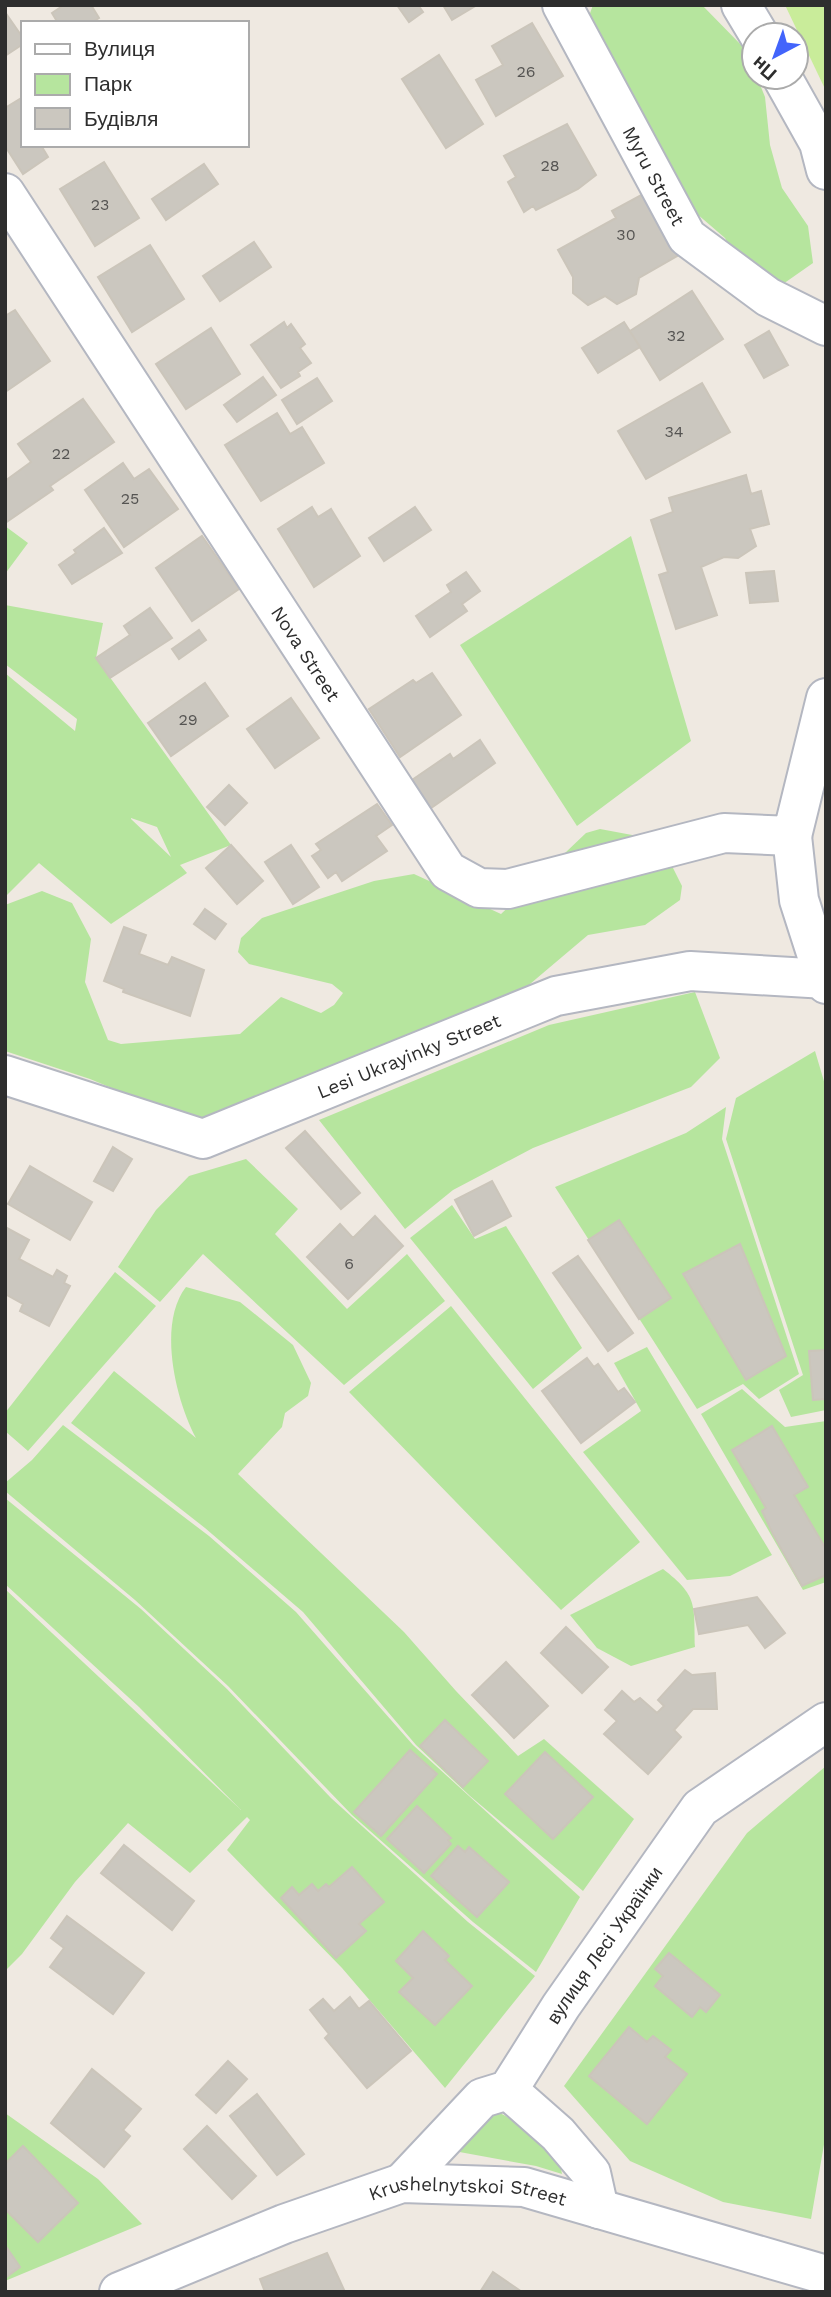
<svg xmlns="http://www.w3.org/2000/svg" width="831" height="2297" font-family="'Work Sans',sans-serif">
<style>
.green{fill:#b6e59e;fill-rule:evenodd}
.pitch{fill:#c9ec9a}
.building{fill:#cbc7bf;stroke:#cbc5ba;stroke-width:2}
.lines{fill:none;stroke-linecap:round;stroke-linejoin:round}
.minor-casing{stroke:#b4b7c1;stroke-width:42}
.minor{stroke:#fff;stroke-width:38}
.labels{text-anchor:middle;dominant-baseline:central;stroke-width:7;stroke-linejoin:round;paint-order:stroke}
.number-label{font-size:16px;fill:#555452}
.street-label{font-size:19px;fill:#2e2e2e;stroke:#fff}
</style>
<rect width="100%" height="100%" fill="#efe9e1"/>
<path class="green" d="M593 5H702L746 50 765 97 770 145 782 188 808 226 813 263 783 284 743 271 725 238 668 189 585 27Z
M5 526 28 543 5 574Z
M631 536 691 741 577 826 460 645Z
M5 605 103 623 96 658 231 845 180 865 187 873 111 924 39 863 5 897V673L75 731 77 719 5 664ZM131 818 157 827 171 857 131 819Z
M600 829 659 840 682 886 680 900 645 925 588 935 517 995 483 1005 434 1046 407 1039 388 1043 203 1126 90 1079 5 1051V905L42 891 72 903 91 939 85 982 108 1040 121 1044 240 1034 281 997 321 1013 334 1005 343 993 332 984 249 964 238 952 241 938 262 918 374 881 414 874 501 914 586 833Z
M695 992 720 1058 691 1087 533 1148 453 1190 405 1229 319 1120 549 1025Z
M815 1051 826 1088V1410L791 1417 779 1390 803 1375 726 1139 736 1098Z
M726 1107 722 1139 799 1374 759 1399 743 1384 697 1409 555 1187 686 1133Z
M246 1159 298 1209 275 1234 347 1309 407 1254 445 1301 344 1385 203 1254 160 1302 118 1267 156 1210 189 1176Z
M452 1205 475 1239 506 1226 582 1348 533 1389 410 1238Z
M115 1272 156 1306 28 1451 5 1431V1413Z
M186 1287 240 1302 293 1345 311 1383 308 1396 285 1413 282 1427 238 1474 404 1632 456 1691 518 1756 544 1739 634 1819 583 1891 470 1796 416 1745 303 1612 205 1528 71 1423 114 1371 196 1438C176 1401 157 1324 186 1287Z
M451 1306 640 1542 561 1610 349 1392Z
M647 1347 772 1555 730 1576 687 1580 583 1452 641 1411 614 1363Z
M742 1389 785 1427 826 1421V1582L803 1590 701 1414Z
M63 1425 209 1536 296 1612 413 1745 580 1897 536 1972 473 1922 352 1815 228 1686 135 1600 5 1491V1483L32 1460Z
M5 1498 141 1609 227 1689 331 1798 468 1922 535 1976 445 2088 342 1968 227 1850 250 1820 247 1817 190 1873 128 1823 75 1882 22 1954 5 1971V1589L241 1810 139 1707 5 1584Z
M663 1569C698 1596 694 1604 695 1647L631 1666 597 1648 570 1615Z
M826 1766V2133L811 2219 723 2202 630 2161 564 2086 747 1833Z
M5 2113 98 2179 142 2224 5 2281Z
M500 2113C518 2122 561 2153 562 2174L536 2166 454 2151 482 2117Z"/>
<path class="pitch" d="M785 5H826V91Z"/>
<path class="building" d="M64 5H91L99 18 91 23H58L52 13Z
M397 5H418L423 12 409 22Z
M443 5H477L452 20Z
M5 12 23 38V44L5 56Z
M532 23 563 76 496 116 476 80 503 65 492 46Z
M439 55 483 124 446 148 402 79Z
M23 97V145H45L42 147 48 157 23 174 5 146V108Z
M567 124 596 175 578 189 536 210 533 206 524 212 508 182 516 177 504 156Z
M104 162 139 218 95 246 60 189Z
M204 164 218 184 166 220 152 199Z
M643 194 677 256 639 278 636 294 617 304 605 296 588 305 573 293V277L558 250 616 218 612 211Z
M254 242 271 267 220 301 203 276Z
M150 245 184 299 132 332 98 277Z
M692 291 723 339 660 380 630 331Z
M15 310 50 361 5 392V316Z
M284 322 287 328 291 324 305 344 300 348 311 363 298 372 300 376 281 388 251 345Z
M624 322 640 347 598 373 582 348Z
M211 328 240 374 186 409 156 364Z
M769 331 788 365 764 378 745 345Z
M263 377 276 395 237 422 224 405Z
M317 378 332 401 297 424 282 400Z
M702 383 730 432 646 479 618 431Z
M83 399 114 442 50 486 53 490 5 523V481L31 462 18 444Z
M277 413 290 434 302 427 324 463 261 501 225 445Z
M123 463 134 479 149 469 178 509 124 547 85 490Z
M746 475 751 494 761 491 769 524 750 529 756 546 738 558 724 557 701 567 717 615 676 629 659 575 668 572 651 520 673 512 669 498Z
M312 507 318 517 331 509 360 556 314 587 278 529Z
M415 507 431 530 384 561 369 538Z
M104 528 122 553 72 584 59 565 76 553 74 550Z
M202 536 239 589 192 621 156 568Z
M774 571 778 601 750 603 746 573Z
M466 572 480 591 462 604 467 611 430 637 416 616 451 592 447 585Z
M150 608 172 638 110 678 96 658 130 635 124 626Z
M199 630 206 640 179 659 172 649Z
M432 673 461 715 400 757 369 709 413 680 416 683Z
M205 683 228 716 171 756 148 723Z
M291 698 319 738 275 768 247 729Z
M480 740 495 763 431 808 412 780 450 754 453 759Z
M229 785 247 803 225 825 207 807Z
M377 804 392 825 376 836 387 851 342 881 336 872 328 878 312 856 321 850 316 844Z
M231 845 263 881 237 904 206 868Z
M291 845 319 887 293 904 265 862Z
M205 909 226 924 215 939 194 924Z
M124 927 146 935 139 954 168 965 172 957 204 970 190 1016 123 992 124 989 104 981Z
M305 1131 360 1193 341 1209 286 1148Z
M113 1147 132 1159 113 1191 94 1181Z
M30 1166 92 1202 70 1240 8 1204Z
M492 1181 511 1216 474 1236 455 1200Z
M375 1216 403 1246 348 1299 307 1257 340 1224 353 1238Z
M619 1220 671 1298 639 1319 588 1240Z
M5 1227 29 1240 19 1259 53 1277 57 1270 67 1276 64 1283 70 1286 49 1326 20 1311 23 1304 5 1294Z
M740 1244 786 1356 746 1380 683 1274Z
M578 1256 633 1333 608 1351 553 1273Z
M826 1350V1399L813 1400 809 1351Z
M587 1358 594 1367 598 1364 618 1392 624 1388 635 1402 581 1443 542 1391Z
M772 1426 808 1487 794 1495 826 1549V1575L802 1586 773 1534 762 1511 766 1508 732 1450Z
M757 1597 785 1633 765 1648 748 1625 699 1634 694 1609Z
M566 1627 608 1667 582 1693 541 1653Z
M506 1662 548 1706 514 1738 472 1695Z
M685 1670 692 1675 715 1673 717 1709H693L674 1730 681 1737 648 1774 604 1734 617 1721 605 1710 622 1691 634 1702 640 1698 657 1713 664 1706 658 1700Z
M445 1720 488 1761 463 1787 420 1746Z
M410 1750 437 1774 381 1836 354 1812Z
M545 1752 593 1797 553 1839 505 1794Z
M417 1806 451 1838 448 1840 451 1844 424 1873 387 1839Z
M124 1845 194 1901 172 1930 101 1873Z
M458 1846 465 1852 469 1847 509 1882 477 1917 431 1876Z
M352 1867 384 1902 359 1924 366 1931 336 1958 281 1898 292 1887 299 1895 312 1884 318 1891 326 1884 329 1887Z
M67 1916 144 1973 113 2014 50 1967 64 1948 51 1938Z
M423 1931 449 1956 445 1960 472 1986 435 2025 399 1992 413 1978 396 1961Z
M669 1953 720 1995 706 2012 700 2007 692 2017 655 1986 663 1976 655 1969Z
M350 1997 359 2009 369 2001 411 2051 367 2088 325 2038 329 2034 310 2010 323 1999 334 2011Z
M629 2027 647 2042 653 2036 671 2050 665 2057 687 2074 647 2124 589 2076Z
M228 2061 247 2079 216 2113 196 2095Z
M92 2069 141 2109 123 2130 130 2136 104 2167 51 2123Z
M257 2094 304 2154 277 2175 230 2116Z
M207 2126 256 2176 232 2199 184 2149Z
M23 2146 78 2203 38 2242 5 2209V2164Z
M5 2245 20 2267 5 2278Z
M327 2253 345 2292H265L260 2279Z
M493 2272 522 2292H480Z"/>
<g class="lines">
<g class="minor-casing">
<g id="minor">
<path id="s1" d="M562 5 687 237 768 297 826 326"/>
<path d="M741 5 759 35"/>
<path d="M782 77 819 143 826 170"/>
<path id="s2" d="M5 193 448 871 479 888 508 889 724 833 792 836 826 698"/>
<path d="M792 836 799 900 826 984"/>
<path id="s3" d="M5 1075 203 1139 556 996 690 971 826 979"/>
<path d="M508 2090 558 2134 591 2173 599 2209"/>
<path id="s4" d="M402 2183 482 2098 508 2090 561 2006 700 1808 826 1722"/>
<path id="s5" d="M119 2292 284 2224 402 2183 524 2187 826 2275"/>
</g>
</g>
<use href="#minor" class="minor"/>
</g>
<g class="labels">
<g class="number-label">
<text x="526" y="71">26</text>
<text x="550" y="165">28</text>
<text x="100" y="204">23</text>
<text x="626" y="234">30</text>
<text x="676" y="335">32</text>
<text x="674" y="431">34</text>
<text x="61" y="453">22</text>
<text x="130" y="498">25</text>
<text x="188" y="719">29</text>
<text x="349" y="1263">6</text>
</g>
<g class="street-label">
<text stroke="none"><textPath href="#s1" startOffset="194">Myru Street</textPath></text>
<text stroke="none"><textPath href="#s2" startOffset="550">Nova Street</textPath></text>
<text stroke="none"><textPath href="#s3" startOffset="430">Lesi Ukrayinky Street</textPath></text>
<text stroke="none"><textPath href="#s4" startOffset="318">вулиця Лесі Українки</textPath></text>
<text stroke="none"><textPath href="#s5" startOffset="369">Krushelnytskoi Street</textPath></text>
</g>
</g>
<rect width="831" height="2297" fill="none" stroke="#2e2e2e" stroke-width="14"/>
<rect x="21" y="21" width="228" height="126" fill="#ffffff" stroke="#ababab" stroke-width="2"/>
<rect x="35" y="44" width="35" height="10" fill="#ffffff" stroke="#ababab" stroke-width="2"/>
<text x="84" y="56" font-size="21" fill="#2e2e2e">Вулиця</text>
<rect x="35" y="74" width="35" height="21" fill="#b6e59e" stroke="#ababab" stroke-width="2"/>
<text x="84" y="91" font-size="21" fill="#2e2e2e">Парк</text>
<rect x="35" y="108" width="35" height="21" fill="#cbc7bf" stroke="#ababab" stroke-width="2"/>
<text x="84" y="126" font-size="21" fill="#2e2e2e">Будівля</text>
<g transform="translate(775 56) rotate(221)"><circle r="33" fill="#ffffff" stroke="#ababab" stroke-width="2"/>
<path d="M0-5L12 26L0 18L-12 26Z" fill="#4264fb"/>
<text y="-10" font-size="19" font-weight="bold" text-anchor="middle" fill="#2e2e2e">Пн</text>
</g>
</svg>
